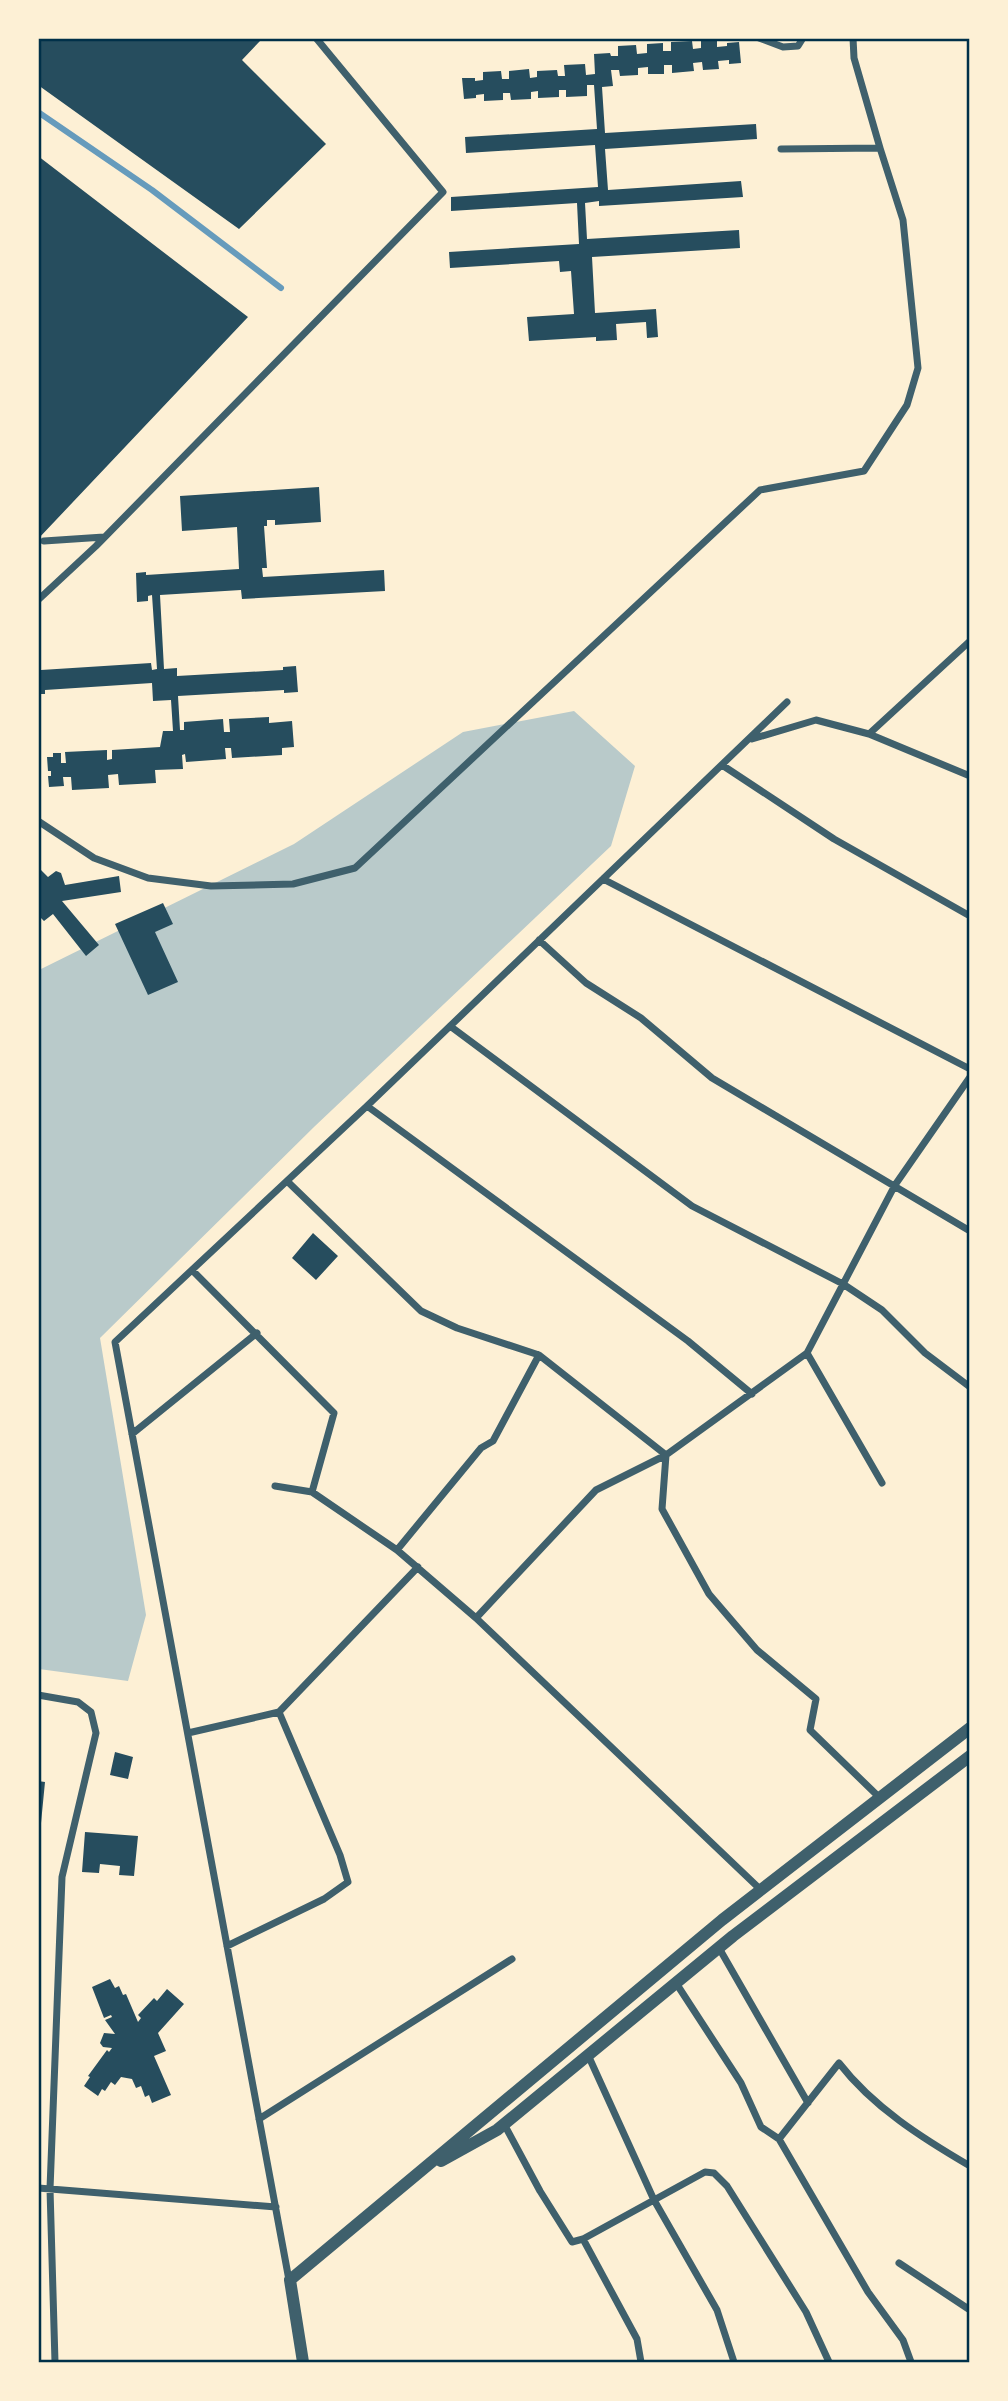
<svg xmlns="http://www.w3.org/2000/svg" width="1008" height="2401" font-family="'Exo 2',sans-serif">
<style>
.green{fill:#b9caca}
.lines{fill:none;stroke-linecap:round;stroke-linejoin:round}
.stream{stroke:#669bbc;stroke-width:6}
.building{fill:#264d5e}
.minor{stroke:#3f606c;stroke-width:7}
.tertiary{stroke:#3f606c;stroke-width:12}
.neatline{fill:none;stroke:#003049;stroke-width:2.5}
</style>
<rect width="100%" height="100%" fill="#fdf0d5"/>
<path class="green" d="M574 711 635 766 611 846 314 1127 100 1338 146 1615 128 1681 39 1669V970L294 844 463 732Z"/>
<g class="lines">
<path class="stream" d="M38 112 152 190 281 288"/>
</g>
<path class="building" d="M38 38H257L260 41 242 60 326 144 239 229 38 85Z
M701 40H717V47L727 46V43L739 42 741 63 729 64V60L718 61 719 69 703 70 702 62 693 63 694 71 672 73V65H664V74H648V67L638 68V75L620 76 619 70H611L613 86 602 87 605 133 756 124 757 139 605 149 608 190 741 181 743 197 599 206V201L585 203 587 239 739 230 740 248 592 257 595 313 656 309 658 337 647 338 646 322 616 324 617 340 596 341V337L529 341 527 317 574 314 571 271 560 272 559 261 450 268 449 252 579 244 577 203 451 211V197L598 187 595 145 466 153 465 137 597 129 594 85H587V96L566 97V90H559V97L538 98V91L531 92V99L511 100 510 93H503V100L484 101V94L476 95V98L464 99 462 78H475V81L483 80V72L501 71 502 79H509V71L529 69 530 78 537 77V71L557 70 558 76H565L564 65 585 64 586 75 595 74 594 54 610 53 611 56H618V46L636 45 637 54 647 53V44L663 43V51H671V42L692 41 693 49 701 48Z
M38 156 248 317 38 539Z
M319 487 321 522 275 525V520H267V526H264L267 568H262L263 577 384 570 385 591 242 599 241 590 160 595 164 669 177 668V676L283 670V667L296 666 298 692 284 693V690L178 696 180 730H184V722L223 719 224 732H230L229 719 269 717V723L292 721 294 747 282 748V755L232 758 231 748H225L226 759 186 762 185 754 182 755 183 769 155 770 156 783 119 785 118 774 108 775 109 788 72 790 71 777H63L64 786 49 787 48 776H51V771H48L47 757H53V753H61V763H66L65 752 107 750V760L112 759V750L160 747 163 731H173L171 700 153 701 152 683 45 690V694H38V664H41V670L151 663 152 670 157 669 152 595 148 596V601L137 602 136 573 146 572V575L239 569 237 527 182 531 180 496Z
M38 867 48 877 56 871 61 873 65 885 119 876 121 892 62 901 99 945 86 956 53 914 44 921 38 915Z
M163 903 173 924 155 932 178 982 148 995 115 924Z
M313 1233 338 1256 316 1280 292 1258Z
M115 1752 133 1757 128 1779 110 1775Z
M38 1781 45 1782 41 1823 38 1822Z
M85 1832 138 1836 134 1876 119 1875 120 1866 100 1864 99 1873 82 1872Z
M110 1979 115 1988 119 1986 123 1995 126 1994 138 2022 141 2018 138 2015 154 1998 157 2001 167 1989 184 2004 158 2033 166 2051 154 2056 171 2095 152 2103 149 2095 145 2097 141 2086 136 2088 132 2079 121 2077 115 2085 111 2082 105 2091 102 2089 98 2096 84 2086 90 2077 88 2076 107 2050 109 2052 112 2048 103 2047 100 2043 104 2033 115 2034 105 2020 112 2017 111 2015 104 2018 92 1987Z"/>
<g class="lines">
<path class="minor" d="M759 38 783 47 798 46 803 38
M853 38 854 58 880 148
M44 541 104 537
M38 600 96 546 443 192 316 38
M869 734 970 641
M752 739 816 720 869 734 970 776
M722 765 834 839 970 916
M38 821 94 858 148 878 211 886 293 884 355 868 760 490 864 471 907 405 918 368 903 220 880 148 781 149
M603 879 970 1069
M539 940 586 983 641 1018 712 1078 970 1231
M450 1026 692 1206 843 1284 882 1310 925 1353 970 1387
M367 1106 688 1341 752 1394
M287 1181 421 1311 457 1328 539 1355 666 1455 662 1509 709 1594 757 1650 816 1699 810 1730 880 1798
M192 1270 334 1413 312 1492
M132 1434 257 1333
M882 1483 807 1353 895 1185 970 1077
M275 1486 312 1492 397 1550 476 1618 761 1890
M397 1550 481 1448 493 1441 539 1355
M476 1618 596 1490 666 1455 807 1353
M38 1695 78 1702 91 1712 96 1733 62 1877 50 2189 55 2362
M188 1733 279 1712 418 1567
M227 1946 324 1899 348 1882 340 1855 279 1712
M719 1948 808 2103
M676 1983 741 2083 761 2127 779 2139
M259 2119 512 1959
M504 2124 540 2191 572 2242 583 2239 654 2200 588 2055
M38 2188 276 2207
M583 2239 637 2339 641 2362
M899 2263 970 2310
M289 2280 115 1342 367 1106 787 702
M734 2362 717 2310 654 2200 705 2172 714 2173 727 2186 806 2312 829 2362
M911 2362 903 2340 868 2292 779 2139 839 2063C873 2107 922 2138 970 2166"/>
<path class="tertiary" d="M441 2161 497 2130 733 1936 970 1756
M303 2362 290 2280 722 1920 970 1728"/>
</g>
<rect width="1008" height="2401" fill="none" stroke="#fdf0d5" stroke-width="80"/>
<rect x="40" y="40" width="928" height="2321" class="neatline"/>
</svg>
